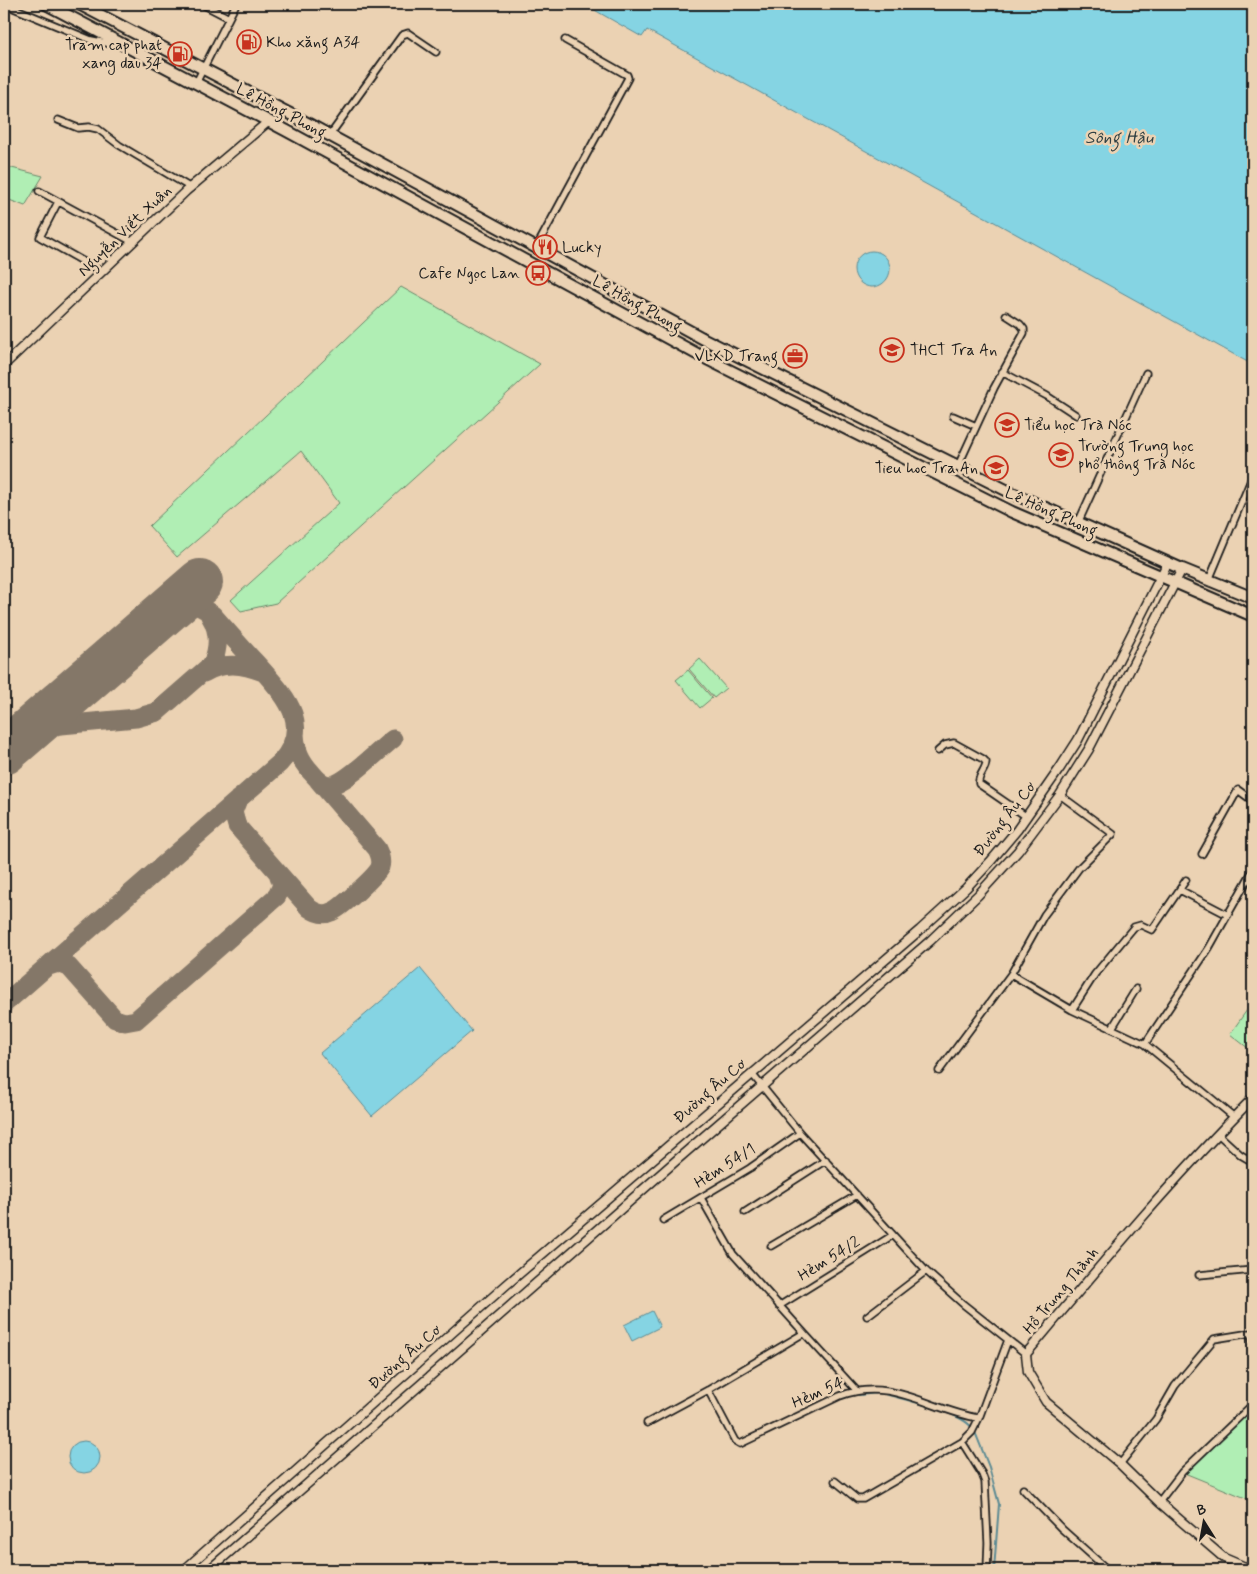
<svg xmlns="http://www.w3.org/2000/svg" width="1257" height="1574" font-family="Mynerve,sans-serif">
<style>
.green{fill:#b0eeb4;stroke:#668568}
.water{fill:#85d4e3;stroke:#5b8a93}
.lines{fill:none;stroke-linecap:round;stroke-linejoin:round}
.stream{stroke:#5b8a93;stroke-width:2}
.taxiway{stroke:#847768;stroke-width:19}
.runway{stroke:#847768;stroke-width:46}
.minor-casing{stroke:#1c1c1c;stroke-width:9}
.tertiary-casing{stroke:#1c1c1c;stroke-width:11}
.trunk-casing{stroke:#1c1c1c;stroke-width:14}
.minor{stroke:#ebd2b3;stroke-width:5.5}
.tertiary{stroke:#ebd2b3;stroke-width:8}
.trunk{stroke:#ebd2b3;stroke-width:10}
.labels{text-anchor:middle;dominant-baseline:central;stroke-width:5;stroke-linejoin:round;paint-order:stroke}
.poi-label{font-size:16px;fill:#1c1c1c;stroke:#ebd2b3;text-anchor:start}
.street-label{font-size:16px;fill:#1c1c1c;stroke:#ebd2b3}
.water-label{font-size:18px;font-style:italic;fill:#314144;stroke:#ebd2b3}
</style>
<rect width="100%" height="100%" fill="#ebd2b3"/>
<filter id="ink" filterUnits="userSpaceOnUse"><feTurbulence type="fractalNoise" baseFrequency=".02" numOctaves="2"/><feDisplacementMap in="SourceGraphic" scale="10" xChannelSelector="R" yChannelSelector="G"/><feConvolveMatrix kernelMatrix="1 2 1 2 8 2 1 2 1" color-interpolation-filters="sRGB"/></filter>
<g filter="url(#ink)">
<path class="green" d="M4 166 43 176 25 206 4 198Z
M401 287 540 364 276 603 241 611 231 600 339 503 301 451 177 557 149 526Z
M700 659 726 688 714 698 689 669Z
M688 670 712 698 700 708 676 680Z
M1247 1010 1253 1015V1052L1230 1034Z
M1253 1404V1501L1182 1472Z"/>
<path class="water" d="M580 4H1253V365L647 30 642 37 591 8Z
M854 269a18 18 0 1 1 36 0a18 18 0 1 1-36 0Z
M420 968 472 1031 372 1116 320 1053Z
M652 1311 660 1327 632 1341 624 1325Z
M68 1457a16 16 0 1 1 32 0a16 16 0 1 1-32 0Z"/>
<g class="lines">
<path class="stream" d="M885 1394C903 1399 963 1413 972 1428
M859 1395 878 1393
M975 1432 989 1467 999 1504 994 1570"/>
<path class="taxiway" d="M204 673C223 661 243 664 263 672
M295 734C296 750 300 760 311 772 317 779 321 784 330 785 344 785 380 749 393 739
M15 742 30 731 40 727 136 718 157 712 212 664C219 648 220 632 210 616
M238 799 233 812 237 826 309 908C316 913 323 916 331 912 339 910 377 875 380 867 382 861 380 855 377 849L318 780
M46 967 58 963 69 967 115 1019 125 1022 136 1020 277 896 282 885 278 873
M4 1004 280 763C315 724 284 695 257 664 242 648 227 631 213 615 202 607 193 602 180 599"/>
<path class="runway" d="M4 752 200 582"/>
<g class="minor-casing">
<path id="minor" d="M4 4 91 40 117 45
M202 4 229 18
M92 10 96 4
M196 83 236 4
M58 120 78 128 89 127 98 129 119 145 191 188
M330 135 402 35 408 33 436 52
M39 191 133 242
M58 202 40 237 102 272
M536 248 628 78 627 75 565 40
M1002 372 1047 396 1076 415
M953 416 976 426
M958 466 994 388 1024 333V329L1020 324 1006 315
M1078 523 1146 373
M1209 580 1253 475
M938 751 945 745 954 743 983 759 986 762C986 770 977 776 979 784L1027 817
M1202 854 1238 790 1253 801
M1180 890 1228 915
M1011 974 1072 1010 1145 1044 1234 1117
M1072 1010 1095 974 1134 927 1141 925 1152 930 1186 880
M1112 1028 1136 989
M1145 1044 1209 948 1253 870
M939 1071 1011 974 1044 915 1079 868 1113 834 1060 795
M752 1074 800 1133 926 1271 963 1304 1026 1354
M1218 1134 1241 1155 1253 1162
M745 1212 826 1160
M663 1220 750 1168 800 1133
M771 1246 857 1195
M1199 1275 1253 1270
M779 1306 893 1235
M867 1316 926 1271
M804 1333 857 1391
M708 1390 735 1441 740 1444 840 1396C892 1376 931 1411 979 1418L1008 1340
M647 1423 708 1390 804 1333 733 1254 701 1198
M962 1442 972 1432 979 1418
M1120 1464 1156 1419 1175 1386 1214 1339 1251 1333 1253 1347
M835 1481 857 1499H863L962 1442 982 1474 985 1482 988 1543 987 1570
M1023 1489 1062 1529 1108 1570
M1159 1502 1182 1472 1253 1404"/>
</g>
<g class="tertiary-casing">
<path id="tertiary" d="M4 365 186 191 269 121
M184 1570 505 1286 920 930 966 888 990 862 1017 830 1060 768 1078 740 1168 562
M209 1570 679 1158 930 941 978 895 1018 851 1060 795 1089 749 1182 569
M1252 1570 1224 1558 1159 1502 1120 1464 1046 1402 1028 1372 1026 1354C1100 1266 1172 1179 1253 1098"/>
</g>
<g class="trunk-casing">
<path id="trunk" d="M46 4 287 131 697 354 1012 512 1253 616
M79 4 294 116 704 339 1012 493 1182 569 1253 598"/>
</g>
<use href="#minor" class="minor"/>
<use href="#tertiary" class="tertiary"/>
<use href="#trunk" class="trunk"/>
</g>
</g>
<defs>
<g id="fuel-ring" transform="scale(1.25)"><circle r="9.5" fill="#ebd2b3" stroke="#c8321e" stroke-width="1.5"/><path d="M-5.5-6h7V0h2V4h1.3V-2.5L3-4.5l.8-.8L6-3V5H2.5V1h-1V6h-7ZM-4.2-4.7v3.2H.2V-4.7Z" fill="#c8321e"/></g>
<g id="restaurant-ring" transform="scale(1.25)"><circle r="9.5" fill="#ebd2b3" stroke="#c8321e" stroke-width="1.5"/><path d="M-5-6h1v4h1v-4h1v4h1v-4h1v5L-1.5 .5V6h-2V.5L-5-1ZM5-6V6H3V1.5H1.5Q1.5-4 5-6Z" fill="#c8321e"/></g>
<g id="bus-ring" transform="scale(1.25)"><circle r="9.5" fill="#ebd2b3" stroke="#c8321e" stroke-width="1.5"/><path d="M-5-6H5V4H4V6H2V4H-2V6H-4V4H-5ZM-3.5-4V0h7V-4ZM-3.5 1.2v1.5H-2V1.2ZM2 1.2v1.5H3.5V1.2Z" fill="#c8321e"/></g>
<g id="school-ring" transform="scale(1.25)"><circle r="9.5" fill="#ebd2b3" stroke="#c8321e" stroke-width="1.5"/><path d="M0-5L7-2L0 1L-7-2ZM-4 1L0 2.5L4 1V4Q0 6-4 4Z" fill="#c8321e"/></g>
<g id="office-ring" transform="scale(1.25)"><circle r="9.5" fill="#ebd2b3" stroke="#c8321e" stroke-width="1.5"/><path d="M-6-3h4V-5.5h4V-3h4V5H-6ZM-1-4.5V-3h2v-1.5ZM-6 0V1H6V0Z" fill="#c8321e"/></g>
</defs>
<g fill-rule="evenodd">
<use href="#fuel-ring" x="249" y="42"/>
<use href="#fuel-ring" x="180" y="54"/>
<use href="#restaurant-ring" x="545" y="247"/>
<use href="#bus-ring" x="538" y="273"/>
<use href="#school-ring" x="892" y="350"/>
<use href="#office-ring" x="795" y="356"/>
<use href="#school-ring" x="1007" y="425"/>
<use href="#school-ring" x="1061" y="455"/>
<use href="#school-ring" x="996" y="468"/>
</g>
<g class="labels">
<g class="poi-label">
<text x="266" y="42">Kho xăng A34</text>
<text x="162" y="45" text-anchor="end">Tram cap phat<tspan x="162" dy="18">xang dau 34</tspan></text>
<text x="562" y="247">Lucky</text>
<text x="520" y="273" text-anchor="end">Cafe Ngọc Lan</text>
<text x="910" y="350">THCT Tra An</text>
<text x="778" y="356" text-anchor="end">VLXD Trang</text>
<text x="1024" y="425">Tiểu học Trà Nóc</text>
<text x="1078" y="446">Trường Trung học<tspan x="1078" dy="18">phổ thông Trà Nóc</tspan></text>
<text x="978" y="468" text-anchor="end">Tieu hoc Tra An</text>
</g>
<g class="street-label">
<text transform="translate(281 111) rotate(28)">Lê Hồng Phong</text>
<text transform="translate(125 231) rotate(-44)">Nguyễn Viết Xuân</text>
<text transform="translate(637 304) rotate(29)">Lê Hồng Phong</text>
<text transform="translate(1051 512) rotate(24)">Lê Hồng Phong</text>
<text transform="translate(1005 819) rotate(-52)">Đường Âu Cơ</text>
<text transform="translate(710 1091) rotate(-41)">Đường Âu Cơ</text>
<text transform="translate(725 1166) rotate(-33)">Hẻm 54/1</text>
<text transform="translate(829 1259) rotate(-32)">Hẻm 54/2</text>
<text transform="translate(1061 1291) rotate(-50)">Hồ Trung Thành</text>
<text transform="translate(405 1357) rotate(-41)">Đường Âu Cơ</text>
<text transform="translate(818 1393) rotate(-24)">Hẻm 54</text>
</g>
<g class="water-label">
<text x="1119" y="138">Sông Hậu</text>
</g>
</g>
<rect width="1257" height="1574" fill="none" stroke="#ebd2b3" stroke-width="20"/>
<rect x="10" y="10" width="1237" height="1554" fill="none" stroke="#1c1c1c" stroke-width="2" filter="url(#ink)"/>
<g transform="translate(1204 1522) rotate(349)" stroke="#ebd2b3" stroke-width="4" paint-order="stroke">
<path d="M0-4L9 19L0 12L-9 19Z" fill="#1c1c1c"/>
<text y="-8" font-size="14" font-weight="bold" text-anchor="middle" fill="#1c1c1c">B</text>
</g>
</svg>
